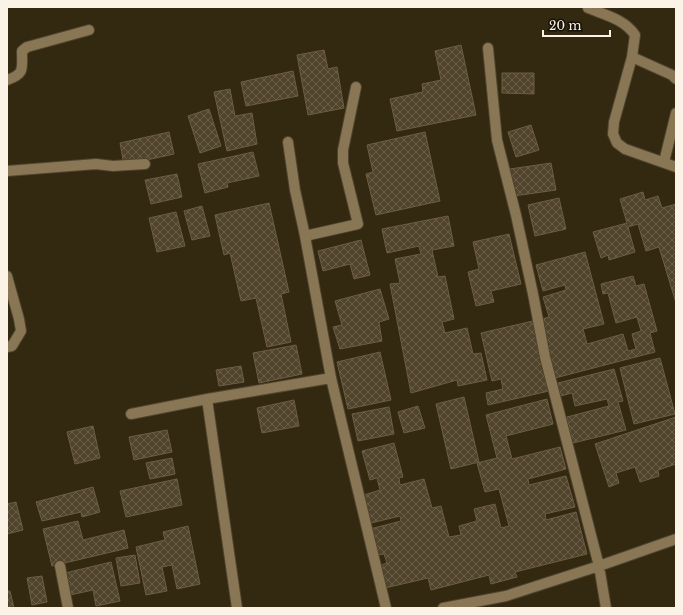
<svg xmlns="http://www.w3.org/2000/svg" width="683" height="615" font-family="'Libre Baskerville',serif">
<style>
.building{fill:url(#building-cross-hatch);stroke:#6b5e45}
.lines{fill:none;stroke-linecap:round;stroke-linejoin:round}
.minor-casing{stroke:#4f442e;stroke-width:12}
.minor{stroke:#887654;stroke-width:10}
</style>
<defs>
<pattern id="building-cross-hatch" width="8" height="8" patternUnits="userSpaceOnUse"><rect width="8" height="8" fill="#51442c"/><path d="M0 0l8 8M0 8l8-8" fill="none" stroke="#6b5f4a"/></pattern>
</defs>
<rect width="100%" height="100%" fill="#332810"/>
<path class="building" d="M461 45 476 115 397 131 390 99 423 92 422 84 441 80 435 51Z
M324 50 328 69 337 67 344 108 308 115 297 55Z
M293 71 298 96 246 106 241 82Z
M502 73H534V94L502 93Z
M230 89 235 116 252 113 257 144 227 151 214 92Z
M209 109 221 146 200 153 188 116Z
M531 125 539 150 516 157 508 132Z
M169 132 174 154 124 165 120 143Z
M425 132 440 201 376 215 366 174 373 172 367 145Z
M253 152 259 176 227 183 228 187 205 193 198 164Z
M551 163 556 190 514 196 510 169Z
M177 174 182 197 151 204 145 180Z
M643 192 645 200 658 196 662 208 676 204V303L659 247 646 251 638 224 628 227 635 252 609 260 608 255 601 258 593 232 627 223 620 199Z
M559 198 566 229 535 236 528 205Z
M269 203 289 292 281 294 291 342 267 347 256 298 241 301 230 253 224 255 215 215Z
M202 206 210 236 192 240 184 211Z
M176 212 185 246 157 252 149 218Z
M448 216 454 246 432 250 438 277 445 276 454 319 442 322 445 333 467 328 473 354 481 353 487 380 458 386 457 380 411 393 390 284 400 283 395 259 421 254 419 246 387 253 382 229Z
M509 234 521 284 491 291 494 302 476 306 468 272 479 269 473 242Z
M361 240 370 275 354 279 350 264 323 271 318 251Z
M585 252 604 324 583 329 587 344 623 334 628 351 636 349 632 334 641 331 637 317 616 323 608 293 603 294 601 284 633 276 636 286 644 284 657 331 650 333 655 352 555 378 539 320 549 317 543 297 566 290 565 285 543 291 536 265Z
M380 289 389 319 379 322 382 341 340 349 333 327 342 325 335 301Z
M533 321 549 391 488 405 486 393 503 389 501 379 492 381 481 333Z
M296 345 302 374 259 383 253 353Z
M380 352 391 400 348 409 337 362Z
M660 358 675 414 634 424 620 368Z
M241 366 244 382 219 386 216 370Z
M614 369 623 401 618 402 626 430 573 443 567 417 609 406 607 399 575 406 572 393 557 397 554 384Z
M464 397 479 462 451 469 436 404Z
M547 399 553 424 506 436 512 459 560 447 566 469 528 479 529 485 566 476 575 507 545 514 546 520 576 512 587 554 515 572 517 577 491 584 489 575 431 590 428 578 385 588 379 566 387 563 384 554 377 555 370 529 401 521 400 516 371 523 364 495 380 490 377 478 370 480 362 451 394 443 403 477 399 478 400 485 424 479 432 508 441 506 449 537 461 535 459 526 477 521 474 509 495 504 501 528 509 526 499 489 485 492 477 463 497 458 486 415Z
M294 400 299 426 262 433 257 408Z
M418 406 425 428 404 433 398 412Z
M389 407 394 434 358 441 352 414Z
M676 417V464L658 470 659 476 640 482 635 467 616 473 619 483 609 487 595 444Z
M93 426 100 458 75 464 67 432Z
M167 430 172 452 134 460 129 437Z
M172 458 175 474 150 479 146 463Z
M177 479 182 505 126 517 120 491Z
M93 487 100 512 82 517 81 512 42 521 36 502Z
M16 502 23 530 7 534V504Z
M78 521 83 540 124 530 128 548 52 566 43 529Z
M188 526 200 584 177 589 172 565 162 567 167 591 146 595 136 547 165 540 163 532Z
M135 555 140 583 121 586 116 558Z
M111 562 120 601 96 606 93 590 70 595 65 573Z
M42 576 47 602 32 605 27 578Z
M7 591H10L14 608H7Z"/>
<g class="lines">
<g class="minor-casing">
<path id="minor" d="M588 8C605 15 624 19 635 35L632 57 614 122 613 134 617 143 625 149 676 167
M488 48 497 140 516 215 533 294 545 357 599 566 606 608
M632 57 672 75 676 79
M7 80C25 74 22 69 22 51L27 47 89 30
M356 87 343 150V163L358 224 305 236 331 378 386 608
M288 142 295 190 305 236
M664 162 676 113
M7 171 96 164 113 166 145 164
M7 276 19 319 21 331 12 346 7 347
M207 399 237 608
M131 414 207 399 331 378
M60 566 68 608
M443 608 506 596 599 566 676 539"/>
</g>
<use href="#minor" class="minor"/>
</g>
<rect width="683" height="615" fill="none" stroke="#fbf3e5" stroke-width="16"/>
<path d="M543 30v6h67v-6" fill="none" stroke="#fbf3e5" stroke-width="2"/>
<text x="549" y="30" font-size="12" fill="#fbf3e5" stroke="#171208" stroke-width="3" paint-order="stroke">20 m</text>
</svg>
